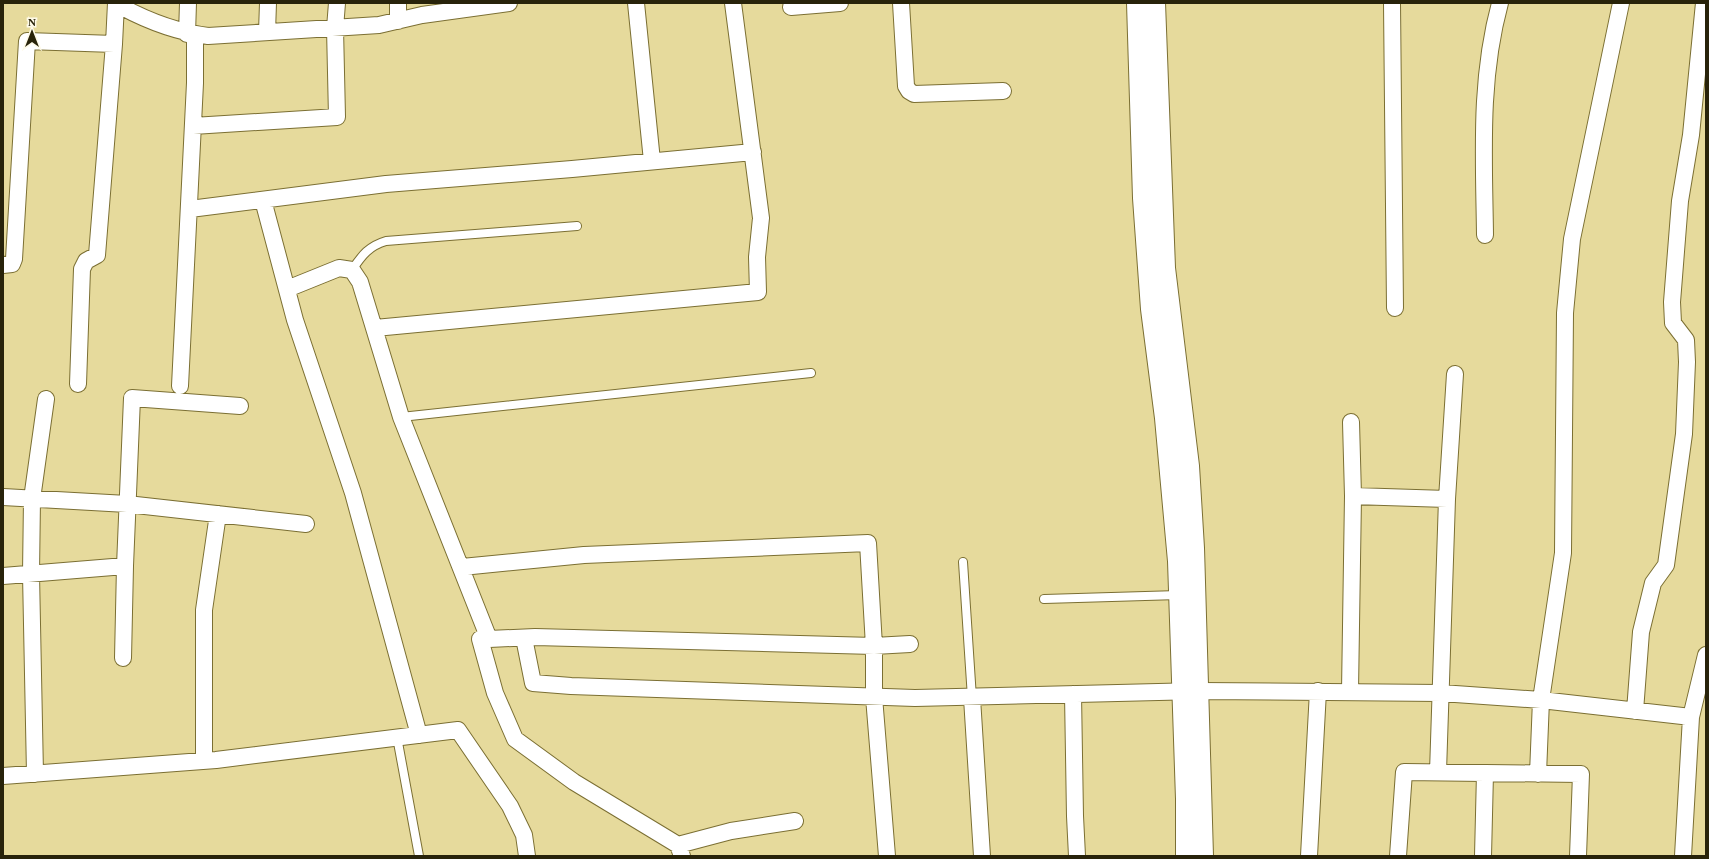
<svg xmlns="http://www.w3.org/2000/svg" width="1709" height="859" font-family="'Times New Roman',serif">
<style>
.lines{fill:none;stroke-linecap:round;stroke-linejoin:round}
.service-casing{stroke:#7b6f33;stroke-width:10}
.minor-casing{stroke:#7b6f33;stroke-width:18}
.tertiary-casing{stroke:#7b6f33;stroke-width:22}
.service{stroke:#fff;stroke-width:8}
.minor{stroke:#fff;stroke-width:16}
.tertiary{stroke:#fff;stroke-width:20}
</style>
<rect width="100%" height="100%" fill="#e6da9c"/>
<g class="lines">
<g class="service-casing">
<path id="service" d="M352 270C362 255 369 246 386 241L577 226
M401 417 811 373
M963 562 972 698
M1044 599 1179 595
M397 737 419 856"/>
</g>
<g class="minor-casing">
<path id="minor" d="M120 3 122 7C150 22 177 32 208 36L379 25 422 15 509 3
M636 3 652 161
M901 3 906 86 909 91 914 94 1003 91
M1392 3 1395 308
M791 7 840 3
M398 21V3
M267 32 268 3
M187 34 188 3
M193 126 337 117 335 28 337 3
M263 200 295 320 353 493 419 735
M190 209 386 184 572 169 753 152
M1485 235C1484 156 1479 80 1500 3
M3 265 12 264 14 259 27 41 114 44 116 3
M287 289 339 268 352 270 360 282 401 417 489 639 535 637 874 646 910 644
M375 328 758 292 757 257 761 218 733 3
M78 384 82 269 86 261 97 255 114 44
M180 386 195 83V34
M1351 422 1353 496
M3 497 127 504 306 524
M1447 499 1455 374
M125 566 132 398 240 406
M462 567 584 555 868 543 874 646V697L887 856
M3 576 125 566 123 658
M524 638 533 683 571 686 915 698 1199 691 1441 693 1541 700 1691 717
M489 639H480L495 693 515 739 574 782 678 845 682 856
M1350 691 1353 496 1447 499 1438 772
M1073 694 1075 816 1077 856
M972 698 982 856
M1635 711 1641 632 1653 583 1666 565 1684 434 1687 362 1686 340 1673 323 1672 302 1680 201 1691 135 1704 3
M204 760V610L218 514
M35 774 31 574 32 499 46 399
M1538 774 1541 700 1563 553 1565 313 1572 239 1621 3
M3 776 216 760 458 730 510 806 524 835 527 856
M678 845 731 831 795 821
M1309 856 1318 691
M1398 856 1404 772 1581 774 1578 856
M1483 856 1485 773
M1683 856 1691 717 1706 655"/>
</g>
<g class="tertiary-casing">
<path id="tertiary" d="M1137 3 1143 198 1151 309 1165 418 1178 561 1186 799V856
M1155 3 1165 268 1189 466 1194 548 1203 856"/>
</g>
<use href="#service" class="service"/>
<use href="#minor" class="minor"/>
<use href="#tertiary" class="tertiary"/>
</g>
<rect width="1709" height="859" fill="none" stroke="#28230a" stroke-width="8"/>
<g transform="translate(32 32)" stroke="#fefae8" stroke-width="3" paint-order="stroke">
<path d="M0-3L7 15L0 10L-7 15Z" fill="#28230a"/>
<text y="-6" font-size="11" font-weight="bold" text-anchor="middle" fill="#28230a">N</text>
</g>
</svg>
